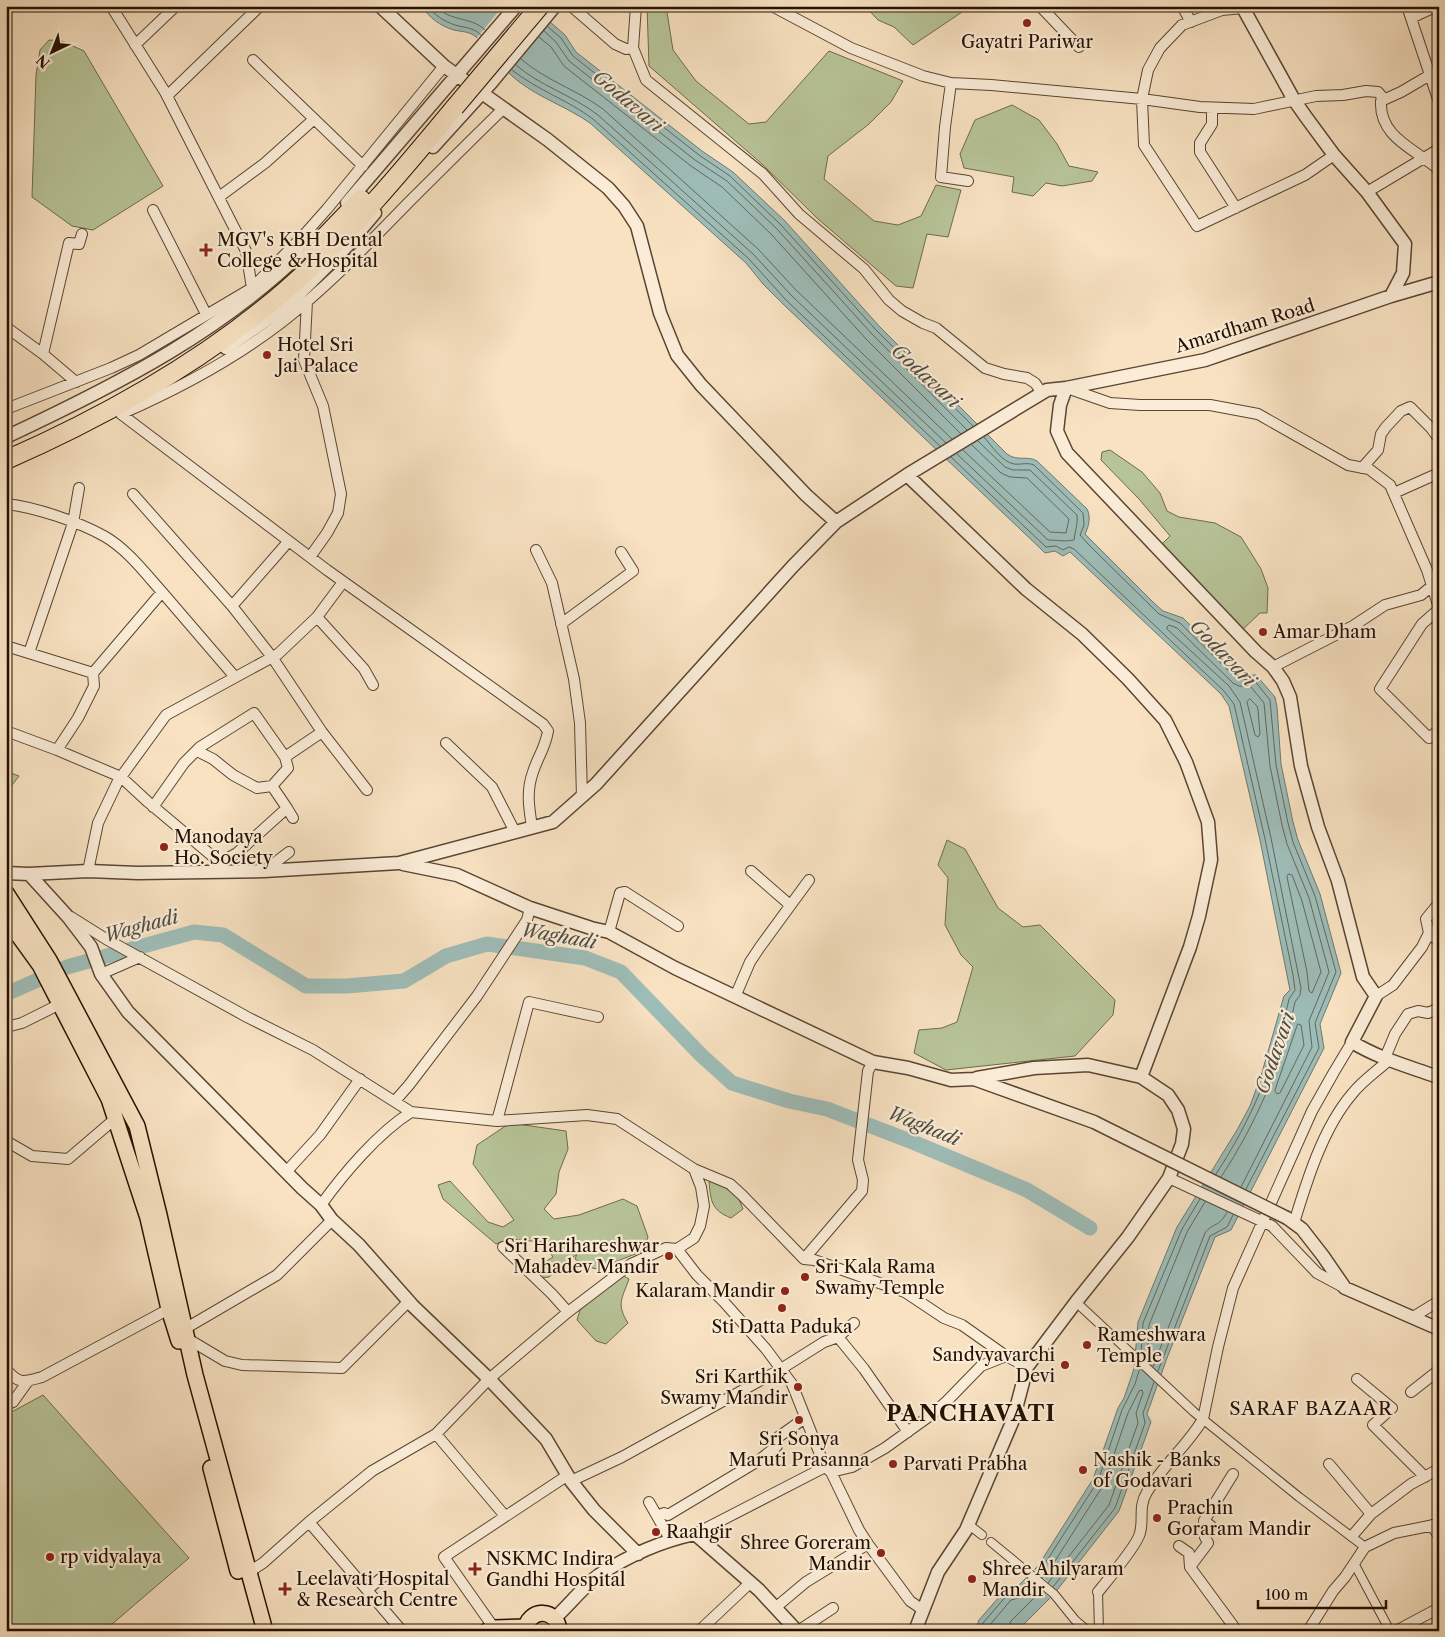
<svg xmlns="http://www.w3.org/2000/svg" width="1445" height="1637" font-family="'Libre Caslon Text',serif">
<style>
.green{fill:#b7c498;stroke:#6e6a4c}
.water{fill:#9ebdb8;stroke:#6e786f}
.pier{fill:#f8e2c2}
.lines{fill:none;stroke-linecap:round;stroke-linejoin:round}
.shore{stroke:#62675c;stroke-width:1}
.river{stroke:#9ebdb8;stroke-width:15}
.pedestrian-casing{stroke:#5a4531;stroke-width:10}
.minor-casing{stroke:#5a4531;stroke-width:12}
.tertiary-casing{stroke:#5a4531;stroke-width:15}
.primary-casing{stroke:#251101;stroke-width:18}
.motorway-casing{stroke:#251101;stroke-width:20}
.pedestrian{stroke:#faecd7;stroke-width:8}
.minor{stroke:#faecd7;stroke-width:10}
.tertiary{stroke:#faecd7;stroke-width:12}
.primary{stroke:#f8e2c2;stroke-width:15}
.motorway{stroke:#f8e2c2;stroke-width:18}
.tertiary-bridge-casing{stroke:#5a4531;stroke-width:15;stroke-linecap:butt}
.motorway-bridge-casing{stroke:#251101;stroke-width:20;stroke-linecap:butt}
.tertiary-bridge{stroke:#faecd7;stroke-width:12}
.motorway-bridge{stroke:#f8e2c2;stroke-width:18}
.poi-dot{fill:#8f2418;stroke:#faecd7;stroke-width:2}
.labels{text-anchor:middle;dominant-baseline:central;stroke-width:4.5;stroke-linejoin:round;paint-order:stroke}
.poi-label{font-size:18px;fill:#251101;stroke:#faecd7;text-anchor:start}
.street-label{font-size:18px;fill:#251101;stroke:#faecd7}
.water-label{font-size:19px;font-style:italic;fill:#4f4d41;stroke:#faecd7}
.neighbourhood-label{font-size:19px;letter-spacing:1px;fill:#251101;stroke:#faecd7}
.district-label{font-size:22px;font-weight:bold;letter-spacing:1px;fill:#251101;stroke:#faecd7}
</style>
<rect width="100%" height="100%" fill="#f8e2c2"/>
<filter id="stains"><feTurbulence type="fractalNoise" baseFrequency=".004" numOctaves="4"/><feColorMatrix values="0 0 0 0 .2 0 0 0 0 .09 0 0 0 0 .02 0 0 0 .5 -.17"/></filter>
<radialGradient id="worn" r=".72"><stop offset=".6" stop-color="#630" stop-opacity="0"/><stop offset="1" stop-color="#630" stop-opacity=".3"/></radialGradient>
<path class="green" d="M647 6H666L673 50 696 81 749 124 766 122 829 51 903 81 891 102 869 124 828 156 824 179 874 221 898 225 921 216 936 185 961 190 948 237 927 234 913 288 896 286 818 219 762 164 649 66Z
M865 6H971L913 45 894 27 878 20Z
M49 40 62 41 84 51 163 186 93 230 72 226 32 197 36 75 40 50Z
M1012 105 1039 120 1057 144 1069 166 1098 172 1092 181 1062 186 1046 183 1033 196 1012 192 1014 177 964 168 960 154 975 120Z
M1110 450 1142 472 1160 493 1167 511 1179 517 1215 523 1241 537 1261 569 1268 588 1267 613H1260L1240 632 1161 545 1170 536 1139 499 1101 460 1102 452Z
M6 771 19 776 6 793Z
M947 840 965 849 998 908 1023 927 1040 925 1115 1000 1113 1015 1075 1056 946 1070 914 1053 919 1030 942 1028 957 1022 973 967 961 955 945 925 948 878 938 865Z
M510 1123 566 1131 568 1149 559 1172 556 1194 544 1209 554 1219 579 1215 623 1199 637 1206 648 1237 643 1251 597 1269 588 1267 575 1259 577 1254 549 1277 541 1278 536 1268 553 1257 543 1242 508 1239 496 1244 443 1199 438 1185 450 1181 488 1222 503 1227 514 1220 473 1164 477 1145Z
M717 1180 738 1197 743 1209 731 1218C711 1210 711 1201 709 1182Z
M620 1274 629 1279C622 1299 616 1304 628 1323L606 1344 596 1341 577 1320 580 1310Z
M43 1395 189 1558 104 1631H9L6 1627V1415Z"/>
<path class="water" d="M421 6H532L565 35 576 52 702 151 733 172 785 221 880 327 1007 454C1018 462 1027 455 1037 461L1087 509C1091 517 1089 526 1085 534L1154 603 1163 611 1183 618 1241 675H1256L1275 697 1277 707 1281 764 1293 822 1298 840 1320 894 1341 973 1320 1024 1324 1048 1231 1230 1215 1237 1167 1358 1147 1414 1151 1422 1119 1511 1054 1594 1017 1631H975L979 1620 1006 1589 1017 1587 1038 1566 1093 1479 1118 1408 1124 1398 1134 1369 1138 1322 1177 1227 1237 1130 1250 1106 1261 1076 1284 996 1290 990 1260 840 1229 706 1221 694 1070 552 1063 556 1055 551 1045 553 1041 549 783 304 763 284 746 263 590 123C567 107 540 98 518 81 501 68 491 50 476 37 469 31 462 32 454 30 440 26 430 18 421 6Z"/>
<path class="pier" d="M503 6H536L498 66 475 40Z
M1034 1569 1057 1590 1050 1598 1027 1578Z"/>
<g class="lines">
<path class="shore" d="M427 6C435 15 443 21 455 25 465 28 473 27 481 35
M436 6C449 22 471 16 485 30
M548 27 561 38 573 56 699 155 730 176 781 225 876 330 973 426
M544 31 556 42 569 61 695 160 727 181 777 229 872 334 967 430
M539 37 551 47 564 66 691 166 722 187 771 234 867 340 961 434
M521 59C545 80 577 90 603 109L758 249 796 290 952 439
M516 65C540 86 572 95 598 115L753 254 791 295 946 443
M512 70C537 90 568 100 593 119L749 259 786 300 940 446
M984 437C991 445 1002 462 1014 464 1021 465 1027 462 1034 465L1083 513 1084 525 1080 535 1089 545 1159 614 1180 623 1237 679 1254 680 1270 700 1276 765 1288 823 1293 842 1315 896 1336 972 1315 1023 1319 1048 1246 1189
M963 450 1050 532 1066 533 1069 519 1027 478 1010 477 1001 473 972 445
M957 454 1048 540C1057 540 1065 542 1074 540 1075 532 1078 523 1077 515L1030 470H1013L1005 467 978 441
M951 457 1046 547 1056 546 1063 550 1069 547 1074 549 1224 691 1234 704 1265 839 1293 975 1295 990 1289 999C1275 1064 1252 1119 1216 1174
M1250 699 1257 706 1258 710 1260 734 1258 737 1255 735 1247 702Z
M1289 874 1292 875 1302 901 1321 972 1312 993 1309 991 1307 972 1287 877Z
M1298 1024 1301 1025 1304 1045 1280 1093 1277 1094 1275 1091Z
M1221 1177C1257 1122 1281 1066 1295 1002L1300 995 1301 988 1271 838 1240 702 1229 686 1167 629V627L1169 625 1177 628 1233 683 1239 686 1251 687 1264 703 1270 766 1282 825 1287 844 1309 898 1329 972 1309 1021 1312 1047 1241 1187
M1141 1356 1143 1323 1182 1229 1200 1199
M1147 1361 1149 1325 1187 1232 1205 1202
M1153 1367 1205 1233C1213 1222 1219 1228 1227 1212
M1158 1371 1210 1236 1227 1227 1233 1215
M1037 1574 1042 1568 1098 1481 1122 1410 1135 1384 1140 1368
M1042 1578 1048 1572 1104 1484 1128 1413 1139 1391 1142 1390 1143 1393 1136 1413 1138 1423 1109 1505 1048 1583
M1053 1587 1115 1508 1145 1423 1143 1413 1154 1382
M980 1631 983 1623 1008 1594 1019 1591 1030 1581
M987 1631 989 1626 1011 1600 1022 1597 1035 1585
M1008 1631 1011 1621 1042 1590"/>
<path class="river" d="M6 994 67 967 194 932 223 935 306 986H347L404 981 446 956 487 944 585 958 621 972 701 1055 732 1083 789 1101 827 1109 915 1143 1027 1190 1090 1228"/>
<g class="pedestrian-casing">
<path id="pedestrian" d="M1076 1302 1194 1412 1299 1497 1365 1547
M968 1524 982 1535
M991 1542 1054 1594 1075 1620 1088 1631
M1354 1563 1390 1631
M1098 1592 1099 1631"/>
</g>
<g class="minor-casing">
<path id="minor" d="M111 6 165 92 246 251 252 288
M571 6 615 44 626 49 633 48 636 6
M772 6 851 48 923 76 951 83 991 85 1142 99 1200 107 1254 109 1316 96 1343 95 1366 91 1378 92 1384 99
M1040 6 1079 47
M1182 6 1191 22
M1407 6 1439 102
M1243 8 1222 10 1182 25 1160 48 1148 70 1142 99 1144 145 1197 226 1305 175 1334 155
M1411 18 1437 6
M135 45 176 6
M633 48 646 80 763 174 799 214 864 269 889 300 902 311 923 323 936 328 985 368 1004 374 1027 378 1035 383 1042 393
M253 60 363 166
M1430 75 1401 92 1381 101C1379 138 1416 149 1439 170
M951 83 945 127 941 177 968 181
M167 96 260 6
M504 108C471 140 439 172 407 204 367 245 327 287 282 322 233 360 178 389 121 414L327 570 543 724 548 731C545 749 538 756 533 772 526 791 529 808 532 827
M1212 108V124L1200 143V152L1236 208
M1367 192 1439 149
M219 197 265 163 313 120
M153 210 206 314
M307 301 304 360 323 406 341 494 338 513 327 533 310 557
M6 327 43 354 76 382
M43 354 69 243 79 244 82 234
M1067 388 1110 403 1140 405H1210L1258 414 1348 465 1369 469 1390 485 1427 570 1439 608
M6 409 111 368 139 355 252 288 303 236 327 209 444 66
M1362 468 1378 450 1381 434 1386 427 1401 411 1410 407 1431 428 1439 439
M1394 493 1439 473
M133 494 232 606 272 657 322 732 367 790
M6 504C35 507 79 522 104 536 127 549 145 573 162 592L93 673 6 646
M536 550 552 583 574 679 580 723 582 797
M162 592 235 677
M232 606 288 542
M1439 609 1422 624 1380 689 1429 738 1439 730
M317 617 364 669 373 685
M561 624 633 571 621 552
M29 653 73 523 79 488
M1273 667 1353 626 1385 605 1421 595 1432 586H1438
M6 731 57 750 121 777 148 802 211 855 219 863 221 872
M446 743 492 787 515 832
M57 750 78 718 94 686 93 673
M197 751 213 759 233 775 257 788 272 786 287 808 237 853 219 863
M285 757 322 732
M153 807 184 763 200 747 254 713 285 757 288 768 272 786
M287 808 293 818
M88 871 98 823 118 781 166 715 278 654 317 617 343 582
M264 871 289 852
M751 871 790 905
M71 917 106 939 247 1017 313 1050 411 1112 497 1121 587 1115 617 1119 694 1169 730 1184 742 1195 804 1259 814 1260 905 1292 944 1318 962 1325 1006 1356 1027 1367
M609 932 620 893 625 892 678 926
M1429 933 1439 942
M101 974 140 957
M1376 996 1393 985 1422 947 1429 933 1426 919 1439 903
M735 997 750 962 760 947 809 880
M6 1027 22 1023 60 1004
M1385 1058 1395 1034 1408 1014 1418 1011 1428 1013 1439 1008
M395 1101 409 1085 477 996 527 920 530 908
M497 1121 529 1002 598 1017
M6 1141 32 1156 68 1159 116 1118
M286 1172 320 1135 360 1079
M1169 1178 1272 1226 1317 1273 1345 1288
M321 1205C344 1173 378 1133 411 1112
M1294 1223C1307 1180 1323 1128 1352 1094 1362 1081 1377 1071 1389 1060
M503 1247 552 1294 568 1312
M677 1249 697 1275 724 1302 766 1349 792 1384 825 1467
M804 1259 862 1191 863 1180 858 1160 868 1071 873 1062
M1413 1317 1439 1301
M179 1330 188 1327 277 1275 332 1220
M838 1337 864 1369 908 1432
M183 1341 193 1342 225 1361 242 1365 342 1368 409 1301
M6 1369C19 1385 24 1382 42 1377L169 1309
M1357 1379 1392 1408 1373 1425 1425 1477
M1411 1392 1439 1370
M6 1405 13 1402 28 1381
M436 1434 505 1516
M1329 1464 1371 1514
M831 1472 852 1467 885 1448 931 1415 947 1401 981 1366 1006 1356
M831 1472 859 1530 868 1544 910 1601 923 1610
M571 1481 622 1457 781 1369 824 1342 838 1337 854 1323
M649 1502 670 1539
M657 1516 664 1513 668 1515 758 1461 777 1446V1438L805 1418
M309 1522 402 1631
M1432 1525 1439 1537
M695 1534 825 1467 830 1471
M1352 1536 1371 1514 1411 1484 1439 1469
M1179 1546 1189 1553 1190 1567 1237 1631
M1190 1567 1208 1543 1205 1537 1211 1526 1204 1521 1233 1474
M249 1572 263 1563 309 1522 372 1471 436 1434 489 1379 568 1312 631 1264 666 1248 677 1249 694 1238 700 1226 704 1206 701 1187 694 1169
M367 1590 384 1576
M1098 1592C1107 1581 1138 1544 1140 1533 1144 1518 1138 1507 1147 1492 1163 1465 1188 1445 1203 1419L1218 1347 1233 1288 1312 1111 1334 1072 1352 1042
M775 1608 806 1582 868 1544
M494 1628 444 1557 568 1475
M699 1631 750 1583
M798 1631 833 1608
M1308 1631 1333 1591 1345 1577 1365 1547 1394 1533 1439 1524
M1396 1631 1439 1608"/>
</g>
<g class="tertiary-casing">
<path id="tertiary" d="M380 6 444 66 548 140 608 188 624 206 637 226 660 313 677 355 701 385 806 495 836 522
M1242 6 1294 100 1306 117 1334 155 1367 192 1405 244 1403 273 1391 296
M433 147 491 83 555 6
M347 203 516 6
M226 348 288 305 348 245 375 213
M1066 388 1060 405 1057 431 1067 453 1256 652 1273 667 1283 681 1290 697 1301 766 1318 827 1338 881 1363 977 1376 996 1352 1042C1378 1058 1407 1066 1435 1076L1439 1075
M6 437C117 385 228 329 314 240
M907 475 1026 589 1082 634 1128 679 1165 720 1186 762 1208 822 1211 860 1199 916 1190 947 1141 1077 1168 1095 1178 1110 1184 1129 1182 1144 1169 1178 1128 1237 1076 1302 1027 1367 1013 1420 966 1530 938 1572 915 1631
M403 864 457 875 530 908 591 928 609 932 675 968 873 1062 908 1068 951 1080 974 1079 1094 1122 1116 1133
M6 873 29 874 88 871 138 873 264 871 399 863 553 822 596 784 793 566 836 522 907 475 1047 390 1066 388 1205 360 1391 296 1439 282
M29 874 69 918 91 947 101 974 128 1012 302 1188 321 1205 332 1220 359 1245 413 1306 489 1379 546 1439 571 1481 594 1510 638 1554
M977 1078 1034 1068 1088 1065 1141 1077
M1287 1218 1302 1229 1323 1256 1345 1288 1439 1329
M555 1618C568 1606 585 1585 599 1575 628 1556 662 1541 695 1534L759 1590 797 1631"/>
</g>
<g class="primary-casing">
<path id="primary" d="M6 893 49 960 137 1126 159 1215 195 1375 265 1631
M6 918 40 965 109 1099 148 1218 169 1309 179 1341
M211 1468 238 1571
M487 1631 494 1628 526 1627
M525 1631C528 1607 558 1608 559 1631"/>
</g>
<g class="motorway-casing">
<path id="motorway" d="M311 251 361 199
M6 460C106 416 203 362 286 290 349 235 402 171 455 107"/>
</g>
<use href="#pedestrian" class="pedestrian"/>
<use href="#minor" class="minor"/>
<use href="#tertiary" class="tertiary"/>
<use href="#primary" class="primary"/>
<use href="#motorway" class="motorway"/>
<g class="tertiary-bridge-casing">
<path id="tertiary-bridge" d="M1116 1133 1287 1218"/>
</g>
<g class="motorway-bridge-casing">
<path id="motorway-bridge" d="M455 107 540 6"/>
</g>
<use href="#tertiary-bridge" class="tertiary-bridge"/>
<use href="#motorway-bridge" class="motorway-bridge"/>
</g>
<g class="poi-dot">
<circle cx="1027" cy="23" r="5"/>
<path d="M203.5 242.5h5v5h5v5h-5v5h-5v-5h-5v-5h5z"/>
<circle cx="267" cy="355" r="5"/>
<circle cx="1263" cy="632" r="5"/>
<circle cx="164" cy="847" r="5"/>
<circle cx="669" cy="1256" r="5"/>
<circle cx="805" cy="1277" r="5"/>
<circle cx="785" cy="1291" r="5"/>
<circle cx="782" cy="1308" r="5"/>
<circle cx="1087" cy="1345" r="5"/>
<circle cx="1065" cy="1365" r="5"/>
<circle cx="798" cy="1387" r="5"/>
<circle cx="799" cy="1420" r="5"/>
<circle cx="893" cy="1464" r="5"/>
<circle cx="1083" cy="1470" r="5"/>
<circle cx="1157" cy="1518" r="5"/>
<circle cx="656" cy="1532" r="5"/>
<circle cx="881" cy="1553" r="5"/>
<circle cx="50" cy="1557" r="5"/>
<path d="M472.5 1561.5h5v5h5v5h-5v5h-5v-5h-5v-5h5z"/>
<circle cx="972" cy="1579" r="5"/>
<path d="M282.5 1581.5h5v5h5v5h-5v5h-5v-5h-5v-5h5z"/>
</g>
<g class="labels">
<g class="poi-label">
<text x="1027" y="42" text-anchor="middle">Gayatri Pariwar</text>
<text x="217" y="240">MGV's KBH Dental<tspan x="217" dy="21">College &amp; Hospital</tspan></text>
<text x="277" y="345">Hotel Sri<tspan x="277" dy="21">Jai Palace</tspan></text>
<text x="1273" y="632">Amar Dham</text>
<text x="174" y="837">Manodaya<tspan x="174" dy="21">Ho. Society</tspan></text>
<text x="659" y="1246" text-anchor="end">Sri Harihareshwar<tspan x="659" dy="21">Mahadev Mandir</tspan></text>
<text x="815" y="1267">Sri Kala Rama<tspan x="815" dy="21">Swamy Temple</tspan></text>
<text x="775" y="1291" text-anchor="end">Kalaram Mandir</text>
<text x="782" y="1327" text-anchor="middle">Sti Datta Paduka</text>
<text x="1097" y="1335">Rameshwara<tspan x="1097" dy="21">Temple</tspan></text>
<text x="1055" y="1355" text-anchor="end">Sandvyavarchi<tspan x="1055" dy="21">Devi</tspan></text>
<text x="788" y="1377" text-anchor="end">Sri Karthik<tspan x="788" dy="21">Swamy Mandir</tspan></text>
<text x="799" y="1439" text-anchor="middle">Sri Sonya<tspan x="799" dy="21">Maruti Prasanna</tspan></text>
<text x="1093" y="1460">Nashik - Banks<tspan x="1093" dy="21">of Godavari</tspan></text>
<text x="903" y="1464">Parvati Prabha</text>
<text x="1167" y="1508">Prachin<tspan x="1167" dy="21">Goraram Mandir</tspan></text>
<text x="666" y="1532">Raahgir</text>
<text x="871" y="1543" text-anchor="end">Shree Goreram<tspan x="871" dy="21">Mandir</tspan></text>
<text x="60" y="1557">rp vidyalaya</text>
<text x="486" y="1559">NSKMC Indira<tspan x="486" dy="21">Gandhi Hospital</tspan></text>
<text x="982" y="1569">Shree Ahilyaram<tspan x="982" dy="21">Mandir</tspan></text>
<text x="296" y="1579">Leelavati Hospital<tspan x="296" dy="21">&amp; Research Centre</tspan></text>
</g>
<g class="street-label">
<text transform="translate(1245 326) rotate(-17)">Amardham Road</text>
</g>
<g class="water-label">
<text transform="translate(628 101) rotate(40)">Godavari</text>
<text transform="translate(926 376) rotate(42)">Godavari</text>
<text transform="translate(1223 653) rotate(46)">Godavari</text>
<text transform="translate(141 926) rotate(-15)">Waghadi</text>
<text transform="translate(559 936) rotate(10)">Waghadi</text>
<text transform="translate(1275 1053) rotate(-71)">Godavari</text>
<text transform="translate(924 1126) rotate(22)">Waghadi</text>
</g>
<g class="neighbourhood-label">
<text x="1311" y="1408">SARAF BAZAAR</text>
</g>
<g class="district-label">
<text x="971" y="1413">PANCHAVATI</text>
</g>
</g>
<rect width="1445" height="1637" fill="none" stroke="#f8e2c2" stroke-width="25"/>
<rect x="8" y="8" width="1430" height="1622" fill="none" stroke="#251101" stroke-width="2.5"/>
<rect x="12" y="12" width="1420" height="1612" fill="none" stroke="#251101"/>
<g transform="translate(52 52) rotate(223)" stroke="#faecd7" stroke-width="4" paint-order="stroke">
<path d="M0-4L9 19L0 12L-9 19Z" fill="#251101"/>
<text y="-8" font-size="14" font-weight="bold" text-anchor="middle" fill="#251101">N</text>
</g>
<path d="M1258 1600v8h128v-8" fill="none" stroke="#251101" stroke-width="2.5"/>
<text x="1265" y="1600" font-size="15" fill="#251101" stroke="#faecd7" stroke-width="4" paint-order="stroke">100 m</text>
<rect width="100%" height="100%" filter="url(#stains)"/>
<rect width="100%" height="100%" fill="url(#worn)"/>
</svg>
